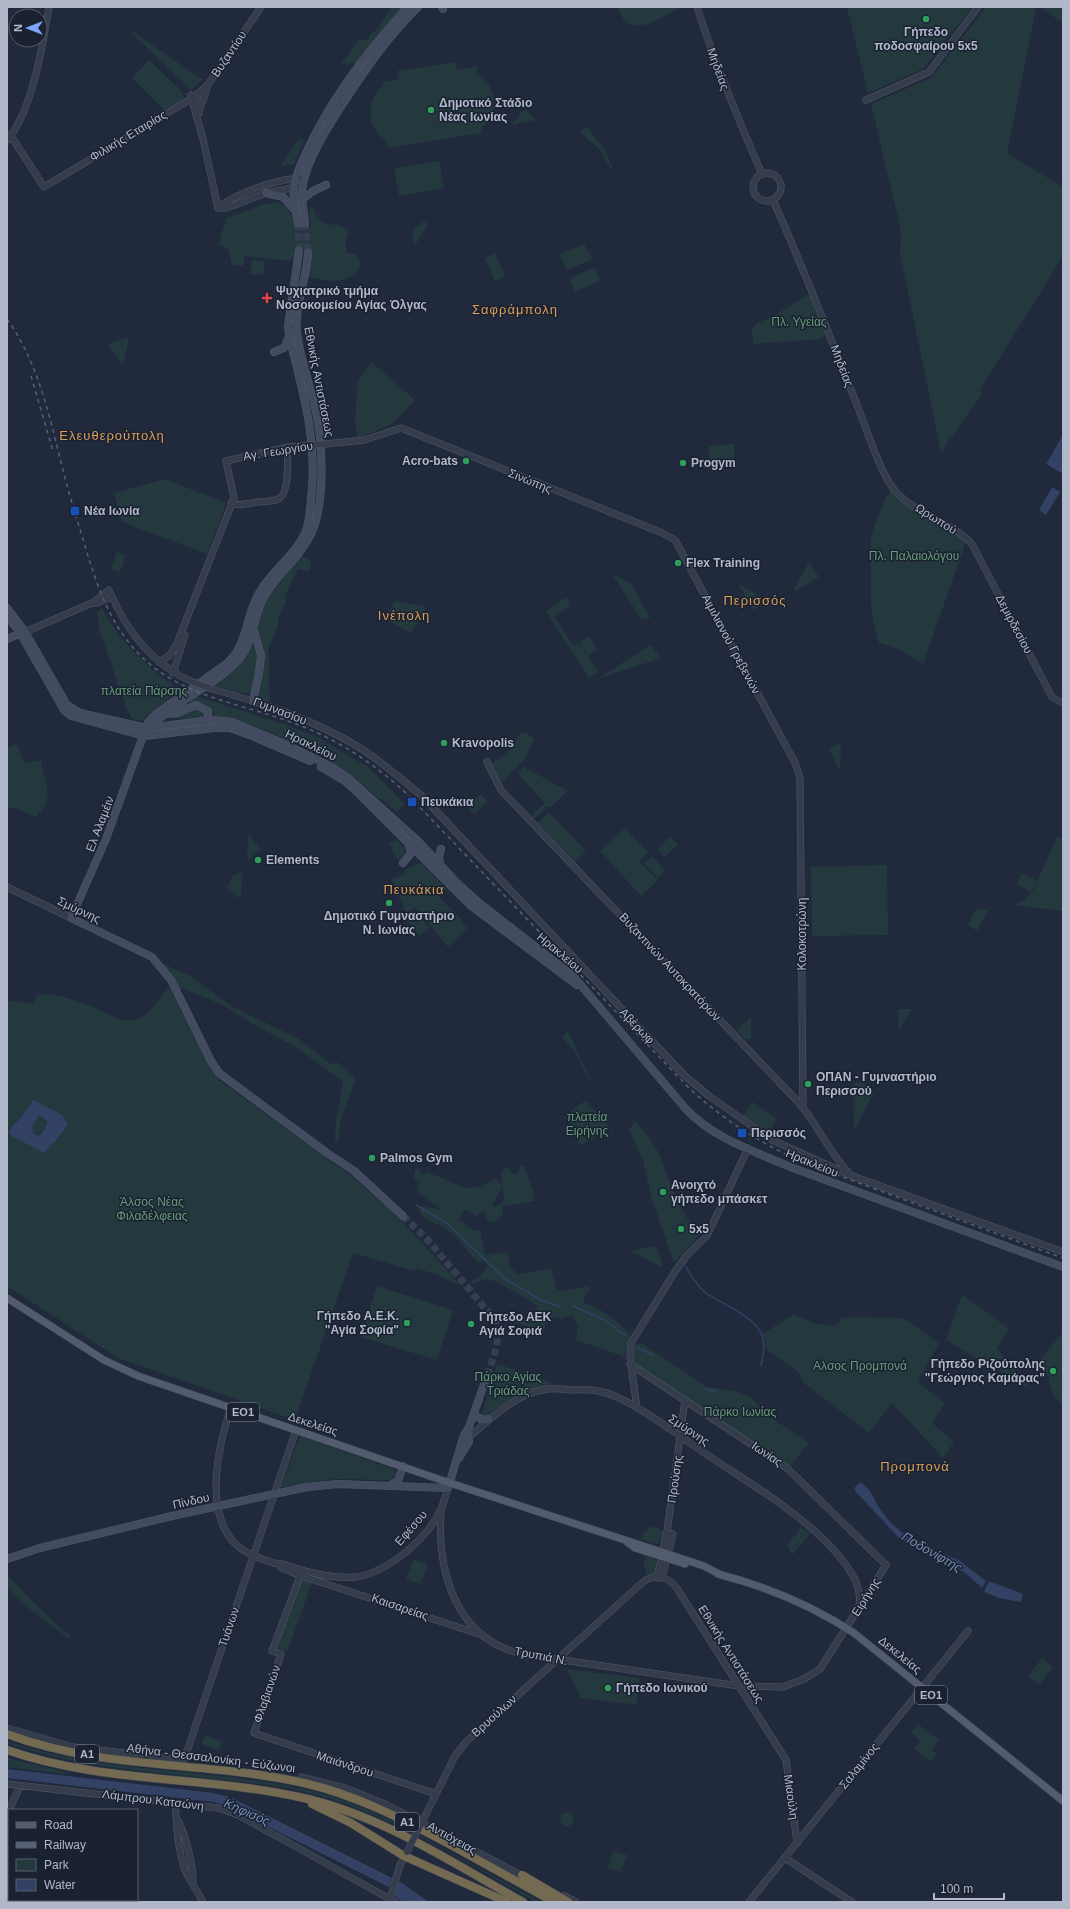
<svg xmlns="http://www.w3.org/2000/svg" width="1070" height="1909" font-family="Helvetica,sans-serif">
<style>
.green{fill:#23393e}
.water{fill:#324164;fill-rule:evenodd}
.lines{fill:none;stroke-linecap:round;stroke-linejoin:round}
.stream{stroke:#324164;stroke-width:1.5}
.secondary-tunnel{stroke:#363f52;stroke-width:7;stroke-dasharray:7 3.5;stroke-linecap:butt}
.tertiary-casing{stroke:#505868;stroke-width:7}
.secondary-casing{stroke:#505868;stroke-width:8}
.primary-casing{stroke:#3e4656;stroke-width:8}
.motorway-casing{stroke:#3d4555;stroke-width:9}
.tertiary{stroke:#353d4d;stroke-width:6}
.secondary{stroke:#434b61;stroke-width:7}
.primary{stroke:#535c6e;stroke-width:7}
.motorway{stroke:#746a51;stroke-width:8}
.rail{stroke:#576075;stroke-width:1.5;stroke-dasharray:4 4;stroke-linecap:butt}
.tertiary-bridge-casing{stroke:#505868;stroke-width:7;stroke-linecap:butt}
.tertiary-bridge{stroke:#353d4d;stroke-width:6}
.leisure-dot{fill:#2e9e5b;stroke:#1a2232;stroke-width:1.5}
.health-dot{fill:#e0444e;stroke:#1a2232;stroke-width:1.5}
.transit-dot{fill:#1a4fb4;stroke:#1a2232;stroke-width:1.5}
.labels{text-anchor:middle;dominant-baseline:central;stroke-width:3;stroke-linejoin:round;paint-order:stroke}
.shield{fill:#1a2232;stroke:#838b9c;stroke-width:1}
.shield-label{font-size:11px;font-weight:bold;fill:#b0b8c9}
.poi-label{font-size:12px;font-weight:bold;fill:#b0b8c9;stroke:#1a2232;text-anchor:start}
.street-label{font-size:12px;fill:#b0b8c9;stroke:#1a2232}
.park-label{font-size:12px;fill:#669c77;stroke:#1a2232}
.neighbourhood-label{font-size:13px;letter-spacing:1px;fill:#dc9e58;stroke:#1a2232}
.water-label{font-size:13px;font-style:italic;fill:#768ab3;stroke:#1a2232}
</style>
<rect width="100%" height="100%" fill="#212a3d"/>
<path class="green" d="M392 7H403L356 63 341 64 358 40H366L373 31H376Z
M617 7H681C666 15 642 33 625 22Z
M847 7H972L923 69 868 93Z
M986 7H1036L1007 153 1063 187V256L981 388V396L941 452 900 253 901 231 871 104 931 78Z
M1039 7H1063V23Z
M132 31 203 80 191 90 131 32Z
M149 60 180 90 185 98 164 110 132 78Z
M455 62 457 70 477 66V72C496 85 501 113 481 129L482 133 388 148 386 140C366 128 365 101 383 86L382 82 398 80 397 71Z
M523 111H527L535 120 511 125Z
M587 128 603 146 613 169 610 168 600 150 580 132V130Z
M299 138 304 140 293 166 290 164 281 166Z
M439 161 444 188 399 196 394 168Z
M277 202C289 207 293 215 295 227H311L309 212 312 205 317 218 328 225 336 224 349 230 346 239V252L357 255 361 267C345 286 330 281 308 277L311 256 304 250 299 251 290 261 245 256 243 266 232 265 228 249 219 244 226 218 264 204Z
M424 221 428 224 414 247 413 230Z
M584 244 592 257 591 260 567 270 560 254Z
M495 253 505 276 495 281 485 258Z
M252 260 265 261 263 275 250 274Z
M593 268 596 269 600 281 574 292 570 278Z
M809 294 825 335 821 339 753 344 752 329 756 324 777 314Z
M127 338 129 340 123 364 107 344Z
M372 362 415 400 392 424 358 438 355 422 358 380Z
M734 444V458L732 464 710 467 709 446Z
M165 479 226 503 207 554 122 522 114 493Z
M893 488 897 493 967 539 923 664 894 647 879 643 873 620 871 603V535L885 499Z
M117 552 126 556 120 572 111 569Z
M301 556 311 560 309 571 298 569 284 597 287 600 278 618V626L268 649 270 704 263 701 258 694 263 663 257 626 265 601Z
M809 562 819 577 795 591 794 590Z
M612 574 631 583 650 618 642 620Z
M739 584 768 601 753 610Z
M566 597 571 606 554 617 574 646 579 643 587 654 580 642 589 636 598 649 588 656 598 672 589 678 546 611Z
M396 601 424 606 425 610 411 633 385 619 393 603Z
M102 608C121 644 147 667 180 690L140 721 132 719 127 710 100 632 97 613Z
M651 645 661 658 600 678V677Z
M251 647H253C261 655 255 684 250 693H242L213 685Z
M196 696 281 723 317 737 368 767 405 804 396 812 382 799 381 800C367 789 353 775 338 765 316 752 238 715 215 717 213 704 199 702 188 702Z
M194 708 205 712 206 718 172 719V717Z
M521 732H524L534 738V740L524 760 502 782 492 764 510 750Z
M14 744 18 745 24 763 41 760C45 784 56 798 36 817L16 808H7V749Z
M838 744 841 746 840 771 829 749Z
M524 767 568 791 550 808 548 806 534 819 531 816 545 803 519 775 518 773Z
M481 794 488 802 474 814 467 806Z
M549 812 586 851 575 862 538 823Z
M625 828 648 852 639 861 658 880 641 896 600 851Z
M248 834 261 849 248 860H247Z
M1057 836 1063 840V911L1014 905 1025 900 1034 889Z
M670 837 678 845 664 857 657 849Z
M397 840 405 849 403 856 397 860 389 843Z
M652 856 665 871 658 878 644 863Z
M416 864H422L447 889 438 896 462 920 461 922 467 928 448 947 415 907 406 913 391 879 406 874 403 871Z
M887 865 888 935 812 936 811 867Z
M238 873H242L241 897H236L227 888 233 876Z
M1022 873 1037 881 1031 892 1016 884Z
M976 909 988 910 977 931 968 925Z
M415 911 429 928 419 936 405 919Z
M163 964 190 976 233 1007 299 1039 332 1065 337 1062 356 1078 341 1119 338 1142H335L336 1121 343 1083 341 1080 294 1046 251 1023 223 1005 182 988 181 990Z
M169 987 209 1065 218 1079 354 1178 401 1220 459 1284 457 1285 438 1275 416 1268 414 1271 353 1253 295 1420 118 1358 7 1286V1000L33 1004 38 994C56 993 74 1000 91 1006 106 1012 123 1026 140 1018 148 1015 163 994 169 987Z
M899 1009H912L899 1031 898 1010Z
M751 1017V1039H745L737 1030Z
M568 1031 590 1079H588L576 1053 562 1037Z
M857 1082 870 1086 874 1093 854 1131 853 1085Z
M586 1100 611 1129 580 1145 565 1116Z
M753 1102 776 1118 770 1132 742 1117Z
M635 1121C644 1131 653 1141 659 1154 668 1175 680 1221 702 1232L674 1263 653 1203 643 1161 629 1130Z
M521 1165H524L532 1188 535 1201 502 1207 503 1214 495 1222 487 1220 485 1211 479 1212V1215L476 1216 467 1210 463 1211 459 1220 473 1230 480 1231 485 1254 507 1253 511 1270H514L516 1275 551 1268 557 1290 564 1291 589 1286 590 1290 585 1295 583 1303C602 1308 617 1321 630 1334L631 1338 627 1345 625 1357 576 1340 578 1325 571 1315 561 1319C550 1313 547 1323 543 1332L511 1321 512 1316 514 1315 519 1319 529 1321 538 1306 498 1282 486 1279 473 1284 471 1282 480 1276 488 1266 483 1260 478 1263C468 1252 457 1235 443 1227 433 1221 423 1222 419 1209L421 1206 442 1210 418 1193 417 1190 420 1182 414 1178 415 1170 418 1168 422 1175H425L427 1172 463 1187 470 1188 478 1187 495 1179 500 1183 502 1187 492 1205 496 1207 504 1200 501 1171 507 1166 511 1172 517 1175Z
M654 1246 657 1247 663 1268 631 1251Z
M377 1286 453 1310 437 1360 361 1337Z
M962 1294 1009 1329 997 1349 1032 1390 946 1340Z
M794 1314C807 1321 824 1329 838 1324L842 1317 903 1318 939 1343 918 1382 945 1403 932 1423 954 1442 943 1458 892 1403 869 1433 805 1384 797 1371 767 1350 763 1334Z
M1063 1332V1404L1053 1396 1054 1394 1051 1392 1053 1389 1050 1386 1049 1377 1036 1365Z
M641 1343 707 1387 734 1391 752 1398 766 1414 809 1443 790 1466 635 1366 633 1351 636 1345Z
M497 1364 551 1382 550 1385C526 1389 504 1402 485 1417H481Z
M300 1436 393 1469 396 1473 394 1478 389 1480 335 1479 281 1487Z
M653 1526 666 1532 663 1540 657 1544 640 1539 645 1532Z
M800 1526 810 1534 792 1555 787 1544 798 1532Z
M645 1556 656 1560V1575H647L644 1566Z
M413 1560 428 1564 421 1584 406 1579Z
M7 1575C28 1597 48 1618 71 1636L68 1638C47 1622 26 1608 7 1588Z
M300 1578 312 1582 288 1650 284 1651 277 1647Z
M1042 1658 1053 1667 1039 1685 1028 1676Z
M567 1669 640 1678 636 1705 581 1698Z
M918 1724 939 1740 931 1750 937 1754 931 1762 914 1749 920 1741 911 1733Z
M205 1735 222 1741 219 1750 202 1744Z
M7 1741C108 1775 214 1767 316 1792 360 1803 401 1825 440 1847 474 1865 508 1884 541 1902H536C462 1861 385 1810 302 1791 273 1785 244 1782 215 1779 146 1771 73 1767 7 1743Z
M7 1758 65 1772 64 1774 7 1767Z
M560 1819a7 7 0 1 1 14 0a7 7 0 1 1-14 0Z
M613 1851 627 1855 621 1872 608 1868Z"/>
<path class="water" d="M1063 435V474L1046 464Z
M1052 487 1060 492 1046 515 1039 510Z
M33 1100 62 1115 67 1123C67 1130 50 1146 44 1153L12 1136 9 1132 13 1125 20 1119ZM41 1116 48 1122 42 1134 38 1136 34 1134 32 1127 38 1117Z
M861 1482 870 1491 878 1506 889 1521 905 1535 919 1542H924L938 1552 959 1560 986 1581 982 1588 964 1572 900 1539 856 1492 854 1488Z
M989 1581 1023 1594 1021 1602 999 1598 984 1592Z
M7 1769 214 1793 229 1797 226 1806 214 1802 7 1778Z
M232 1798 392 1878 389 1887 229 1807Z
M399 1882 402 1883 429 1902C419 1902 400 1906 395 1895Z"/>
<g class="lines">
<path class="stream" d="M416 1205 448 1224 504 1278 541 1300 561 1307
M686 1267C691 1276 697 1286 706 1293 722 1304 752 1315 761 1333 766 1343 763 1355 761 1366
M573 1306 604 1320 626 1336
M636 1347 653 1355
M705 1389 716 1391"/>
<path class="secondary-tunnel" d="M298 223 299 251
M305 223 308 253
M403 1216 427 1239 494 1319C503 1338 493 1357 487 1376"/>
<g class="tertiary-casing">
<path id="tertiary" d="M697 7C715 64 738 119 762 174
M191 95 196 101 199 113
M191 97 203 139 218 208
M866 100 929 72 978 7
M200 109 207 88
M11 136 44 187 194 97 207 86 261 7
M7 140C32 113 43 44 49 7
M753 187a14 14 0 1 1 28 0a14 14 0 1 1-28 0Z
M773 200C803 267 830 336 857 405 866 427 879 470 893 488 910 512 951 521 972 544L1052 697 1063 703
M218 208C237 192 280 178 304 178
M218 208H227L266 193 303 186
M325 444 364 440 401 428 660 532 675 540 795 763 800 778 803 1107
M231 503C240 507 248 503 258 502 265 501 274 502 280 498 289 492 288 458 287 447
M93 603H97L112 597
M25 632 92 603 109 590C126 630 152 665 193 682
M159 662 169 656 176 646 234 498 226 461 287 447 308 445
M173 673 185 635
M212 689C262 703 312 719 357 746 380 760 401 779 422 796L684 1075 709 1096 772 1140 850 1175 1063 1252
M487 762 501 790 799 1103C818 1125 828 1151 848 1172
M7 887 71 918
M231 1407C216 1453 198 1536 257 1557 265 1560 275 1565 283 1564 307 1572 330 1579 355 1577 388 1573 428 1538 441 1509 444 1502 446 1495 448 1488
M637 1408 630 1358 631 1343 676 1270 689 1253 707 1236 748 1148
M466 1440C490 1419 514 1394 547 1389 555 1388 563 1389 571 1390 580 1390 589 1389 598 1391 627 1396 666 1427 690 1443 738 1477 793 1506 833 1549 846 1564 863 1584 859 1605
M441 1510C437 1570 454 1638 522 1654L739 1686 783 1687 804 1679 820 1669 886 1565 787 1468 630 1364
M279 1565 282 1568 299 1575 482 1635
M302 1571 272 1651 281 1654 254 1733 436 1794
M657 1578 667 1532 685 1400
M662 1578 673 1534 667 1532
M7 1728 73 1747 184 1760 296 1430
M301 1777 345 1788 387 1805 525 1877
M7 1784 219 1808 238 1815 284 1840 395 1902
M175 1803C177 1825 177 1847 185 1870 189 1880 198 1892 203 1902
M9 1810 20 1786
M176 1817C186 1833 192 1862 193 1880
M421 1824 455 1756 466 1742 643 1582C656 1572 670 1578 678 1590L786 1760 797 1843
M785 1858 852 1902
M564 1896 576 1902
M390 1899 400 1865 406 1854
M749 1902 968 1631"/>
</g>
<g class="secondary-casing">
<path id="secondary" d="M442 7 443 9
M266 193 283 197 294 209
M302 200 313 191 326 185
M298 223C296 211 292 198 294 187 295 175 301 165 305 155 330 100 367 51 408 7
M305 223C304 210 300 197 303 184 309 156 327 129 342 105 365 70 388 36 418 7
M299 251 288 326 289 336C303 392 318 442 311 500 310 511 309 524 305 533 294 557 271 571 259 593 245 617 248 646 226 664L156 714 148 722 106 839 71 918 152 957 171 980 211 1061 219 1073 327 1153 353 1170 403 1216
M274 352 284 348 289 336
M7 608 25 632 67 705 80 713 147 728 211 720 232 722 285 744 334 768 347 777 419 842 458 884 478 902 574 977 685 1108C712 1138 756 1152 793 1168L1063 1267
M7 616 19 631 64 710 71 716 144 736 214 728H230L252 736 310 761
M7 639 24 632
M253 701 259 673 261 655 253 628
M165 714 177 713 196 705 208 711V721
M149 729C175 700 215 686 239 659 254 642 253 616 264 597 277 574 301 557 312 532 325 502 323 444 316 412 311 386 300 360 297 333 294 306 307 279 308 253
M321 767 345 781 357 792 470 905 577 985
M403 863 411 853 408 842
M440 864 439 857 441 849
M474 1414 482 1420 489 1419
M459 1458 469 1442V1427
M390 1485 398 1481 403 1466
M7 1559 40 1548 172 1516 307 1487 338 1484 448 1488 464 1435 469 1427 487 1376"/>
</g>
<g class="primary-casing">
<path id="primary" d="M7 1298 104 1360 138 1376 450 1483 674 1556 704 1566 721 1575
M627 1542 635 1548 685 1564
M718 1574C765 1586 813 1606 854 1633L1063 1801"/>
</g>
<g class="motorway-casing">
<path id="motorway" d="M7 1734C102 1770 207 1761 304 1783 357 1795 404 1820 451 1845 486 1864 520 1883 554 1902
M7 1750C101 1783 203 1776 299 1797 380 1814 452 1863 523 1902
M312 1804 351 1823 404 1856 507 1902
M522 1875 568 1902"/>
</g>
<use href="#tertiary" class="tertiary"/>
<use href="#secondary" class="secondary"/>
<use href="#primary" class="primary"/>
<use href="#motorway" class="motorway"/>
<path class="rail" d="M7 319C40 365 50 420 64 474 70 498 78 522 85 546 97 585 108 620 136 651 175 694 233 702 285 720 333 736 375 763 411 798L690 1089C725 1121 763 1145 807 1164L1063 1258
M31 376 53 451"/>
<g class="tertiary-bridge-casing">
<path id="tertiary-bridge" d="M308 445 325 444
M193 682 212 689
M407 1852 421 1824"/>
</g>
<use href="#tertiary-bridge" class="tertiary-bridge"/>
</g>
<g class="leisure-dot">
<circle cx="926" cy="19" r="4"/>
<circle cx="431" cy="110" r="4"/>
<circle cx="466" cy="461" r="4"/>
<circle cx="683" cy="463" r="4"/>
<circle cx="678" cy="563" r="4"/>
<circle cx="444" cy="743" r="4"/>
<circle cx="258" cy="860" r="4"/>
<circle cx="389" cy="903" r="4"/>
<circle cx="808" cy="1084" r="4"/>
<circle cx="372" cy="1158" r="4"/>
<circle cx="663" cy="1192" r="4"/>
<circle cx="681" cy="1229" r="4"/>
<circle cx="407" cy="1323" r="4"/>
<circle cx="471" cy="1324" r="4"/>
<circle cx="1053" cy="1371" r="4"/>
<circle cx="608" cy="1688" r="4"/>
</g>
<path class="health-dot" d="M265 292h4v4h4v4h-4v4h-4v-4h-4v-4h4z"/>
<g class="transit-dot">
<rect x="70" y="506" width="10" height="10" rx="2"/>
<rect x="407" y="797" width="10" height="10" rx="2"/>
<rect x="737" y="1128" width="10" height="10" rx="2"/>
</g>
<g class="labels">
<g class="shield">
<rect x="227" y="1403" width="32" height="18" rx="3"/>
<rect x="915" y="1686" width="32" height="18" rx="3"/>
<rect x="75" y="1745" width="24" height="18" rx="3"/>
<rect x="395" y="1813" width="24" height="18" rx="3"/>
</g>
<g class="shield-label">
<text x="243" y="1412">ΕΟ1</text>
<text x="931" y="1695">ΕΟ1</text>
<text x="87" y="1754">Α1</text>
<text x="407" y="1822">Α1</text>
</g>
<g class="poi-label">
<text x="926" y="32" text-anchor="middle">Γήπεδο<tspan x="926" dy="14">ποδοσφαίρου 5x5</tspan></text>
<text x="439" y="103">Δημοτικό Στάδιο<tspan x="439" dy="14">Νέας Ιωνίας</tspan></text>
<text x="276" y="291">Ψυχιατρικό τμήμα<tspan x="276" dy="14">Νοσοκομείου Αγίας Όλγας</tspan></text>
<text x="458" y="461" text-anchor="end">Acro-bats</text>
<text x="691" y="463">Progym</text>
<text x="84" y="511">Νέα Ιωνία</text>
<text x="686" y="563">Flex Training</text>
<text x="452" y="743">Kravopolis</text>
<text x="421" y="802">Πευκάκια</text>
<text x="266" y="860">Elements</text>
<text x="389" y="916" text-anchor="middle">Δημοτικό Γυμναστήριο<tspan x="389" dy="14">Ν. Ιωνίας</tspan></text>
<text x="816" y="1077">ΟΠΑΝ - Γυμναστήριο<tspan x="816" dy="14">Περισσού</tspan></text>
<text x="751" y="1133">Περισσός</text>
<text x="380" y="1158">Palmos Gym</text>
<text x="671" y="1185">Ανοιχτό<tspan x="671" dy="14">γήπεδο μπάσκετ</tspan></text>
<text x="689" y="1229">5x5</text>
<text x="399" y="1316" text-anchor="end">Γήπεδο Α.Ε.Κ.<tspan x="399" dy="14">"Αγία Σοφία"</tspan></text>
<text x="479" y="1317">Γήπεδο ΑΕΚ<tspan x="479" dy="14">Αγιά Σοφιά</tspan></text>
<text x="1045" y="1364" text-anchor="end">Γήπεδο Ριζούπολης<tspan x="1045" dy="14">"Γεώργιος Καμάρας"</tspan></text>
<text x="616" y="1688">Γήπεδο Ιωνικού</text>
</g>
<g class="street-label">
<text transform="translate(229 54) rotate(-56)">Βυζαντίου</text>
<text transform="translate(718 69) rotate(70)">Μηδείας</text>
<text transform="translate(128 136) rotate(-31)">Φιλικής Εταιρίας</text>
<text transform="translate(842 366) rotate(69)">Μηδείας</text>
<text transform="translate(319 382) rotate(79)">Εθνικής Αντιστάσεως</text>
<text transform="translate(278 451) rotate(-9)">Αγ. Γεωργίου</text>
<text transform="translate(530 481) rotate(22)">Σινώπης</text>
<text transform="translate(936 519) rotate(32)">Ωρωπού</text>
<text transform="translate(1014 624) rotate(62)">Δεμιρδεσίου</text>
<text transform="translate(731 644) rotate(62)">Αιμιλιανού Γρεβενών</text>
<text transform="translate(280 711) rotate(21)">Γυμνασίου</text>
<text transform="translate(311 745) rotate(26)">Ηρακλείου</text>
<text transform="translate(100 824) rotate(-69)">Ελ Αλαμέιν</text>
<text transform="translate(79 910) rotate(25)">Σμύρνης</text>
<text transform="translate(802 934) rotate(-90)">Κολοκοτρώνη</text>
<text transform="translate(560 953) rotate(40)">Ηρακλείου</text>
<text transform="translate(670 967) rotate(47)">Βυζαντινών Αυτοκρατόρων</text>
<text transform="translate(637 1026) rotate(46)">Αβέρωφ</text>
<text transform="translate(812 1163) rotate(22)">Ηρακλείου</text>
<text transform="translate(313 1424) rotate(18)">Δεκελείας</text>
<text transform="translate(689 1430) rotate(34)">Σμύρνης</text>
<text transform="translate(767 1454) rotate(34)">Ιωνίας</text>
<text transform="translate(675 1479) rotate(-82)">Προύσης</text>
<text transform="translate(191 1501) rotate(-13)">Πίνδου</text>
<text transform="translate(411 1528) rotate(-49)">Εφέσου</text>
<text transform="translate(866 1597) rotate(-58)">Ειρήνης</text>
<text transform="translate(400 1607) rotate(19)">Καισαρείας</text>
<text transform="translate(229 1627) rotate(-71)">Τυάνων</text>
<text transform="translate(731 1654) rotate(58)">Εθνικής Αντιστάσεως</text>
<text transform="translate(900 1655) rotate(39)">Δεκελείας</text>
<text transform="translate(541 1656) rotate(11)">Τρυπιά Ν.</text>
<text transform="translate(267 1694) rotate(-71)">Φλαβιανών</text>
<text transform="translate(494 1716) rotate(-42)">Βρυούλων</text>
<text transform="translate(211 1758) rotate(7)">Αθήνα - Θεσσαλονίκη - Εύζωνοι</text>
<text transform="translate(345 1764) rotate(18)">Μαιάνδρου</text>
<text transform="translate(859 1766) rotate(-51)">Σαλαμίνος</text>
<text transform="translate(791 1797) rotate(82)">Μιαούλη</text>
<text transform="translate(153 1800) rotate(7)">Λάμπρου Κατσώνη</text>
<text transform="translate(452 1838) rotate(29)">Αντιόχειας</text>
</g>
<g class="park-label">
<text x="799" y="322">Πλ. Υγείας</text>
<text x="914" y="556">Πλ. Παλαιολόγου</text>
<text x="144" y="691">πλατεία Πάρσης</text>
<text x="587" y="1117">πλατεία<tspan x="587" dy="14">Ειρήνης</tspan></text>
<text x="152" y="1202">Άλσος Νέας<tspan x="152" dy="14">Φιλαδέλφειας</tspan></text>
<text x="860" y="1366">Αλσος Προμπονά</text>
<text x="508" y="1377">Πάρκο Αγίας<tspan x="508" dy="14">Τριάδας</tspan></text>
<text x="740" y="1412">Πάρκο Ιωνίας</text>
</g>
<g class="neighbourhood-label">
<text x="515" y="309">Σαφράμπολη</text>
<text x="112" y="435">Ελευθερούπολη</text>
<text x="755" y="600">Περισσός</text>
<text x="404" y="615">Ινέπολη</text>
<text x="414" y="889">Πευκάκια</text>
<text x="915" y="1466">Προμπονά</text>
</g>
<g class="water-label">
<text transform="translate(932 1552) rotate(30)">Ποδονίφτης</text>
<text transform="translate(247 1812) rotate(24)">Κηφισός</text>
</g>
</g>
<rect width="1070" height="1909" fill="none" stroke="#b0b8c9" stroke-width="16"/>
<rect x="8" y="1809" width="130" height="92" fill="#1a2232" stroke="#565e6e"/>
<rect x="16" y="1822" width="20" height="6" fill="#535c6e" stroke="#565e6e"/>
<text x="44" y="1829" font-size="12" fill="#b0b8c9">Road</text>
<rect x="16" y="1842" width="20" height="6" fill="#576075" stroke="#565e6e"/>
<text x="44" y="1849" font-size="12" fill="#b0b8c9">Railway</text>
<rect x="16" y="1859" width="20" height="12" fill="#23393e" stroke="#565e6e"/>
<text x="44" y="1869" font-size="12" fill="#b0b8c9">Park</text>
<rect x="16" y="1879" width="20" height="12" fill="#324164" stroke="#565e6e"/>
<text x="44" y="1889" font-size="12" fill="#b0b8c9">Water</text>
<g transform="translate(28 28) rotate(270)"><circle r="19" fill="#1a2232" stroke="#565e6e"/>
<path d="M0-3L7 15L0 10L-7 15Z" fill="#7fa5ff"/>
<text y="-6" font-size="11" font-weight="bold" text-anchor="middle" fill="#b0b8c9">N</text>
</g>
<path d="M934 1893v6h70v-6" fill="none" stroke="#b0b8c9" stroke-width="2"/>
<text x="940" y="1893" font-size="12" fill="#b0b8c9" stroke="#1a2232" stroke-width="3" paint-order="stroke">100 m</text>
</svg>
